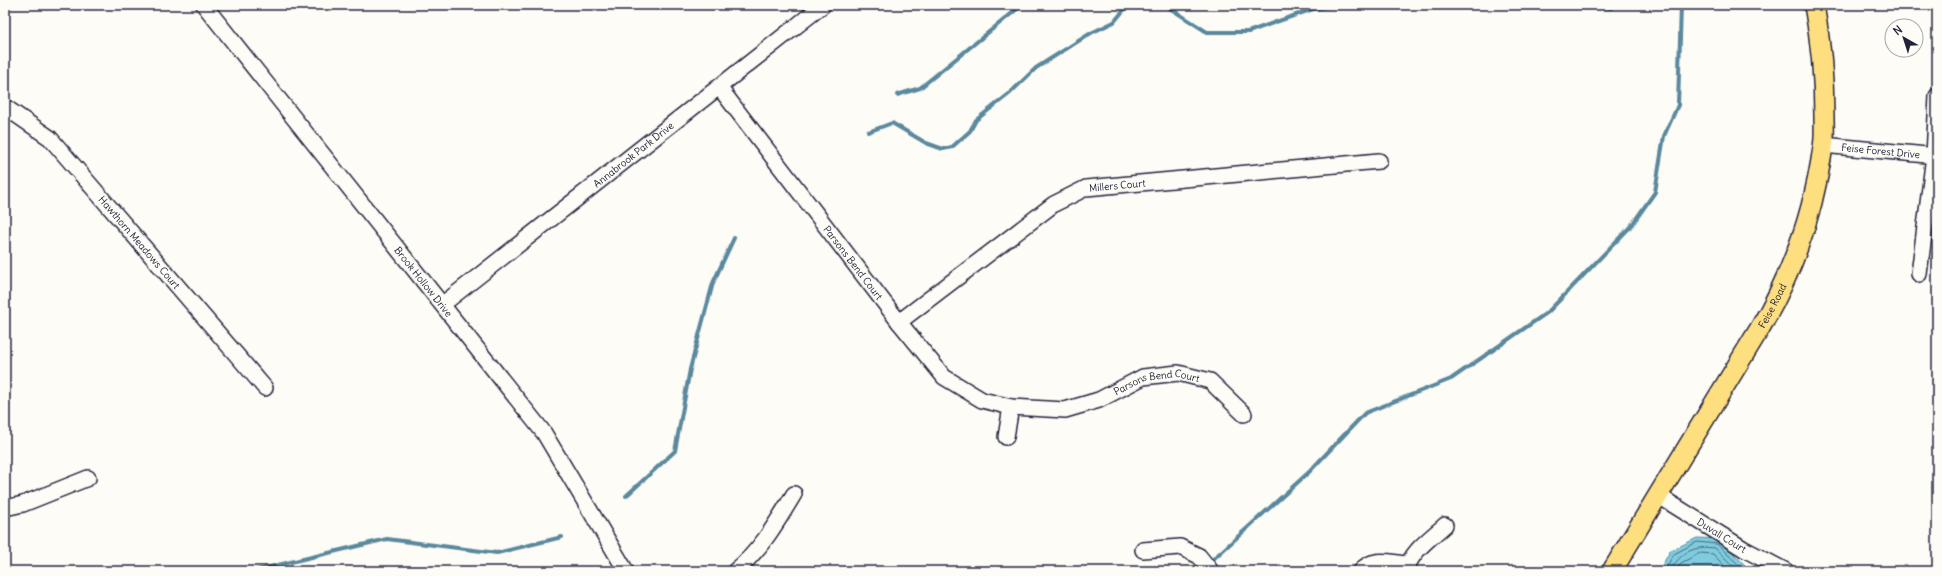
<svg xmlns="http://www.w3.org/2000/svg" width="1942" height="576" font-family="Delius,sans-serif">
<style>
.water{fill:#7fccde;stroke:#5a889d}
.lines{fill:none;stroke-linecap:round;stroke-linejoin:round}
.shore{stroke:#47667c;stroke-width:1}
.stream{stroke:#5a889d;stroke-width:4}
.minor-casing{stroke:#22223b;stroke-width:18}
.major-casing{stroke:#22223b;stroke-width:22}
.minor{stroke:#fdfcf7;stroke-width:15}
.major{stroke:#fedf80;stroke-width:19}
.labels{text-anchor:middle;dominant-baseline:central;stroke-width:3.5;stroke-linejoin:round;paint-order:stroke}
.street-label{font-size:10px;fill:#22223b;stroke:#fdfcf7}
</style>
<rect width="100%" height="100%" fill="#fdfcf7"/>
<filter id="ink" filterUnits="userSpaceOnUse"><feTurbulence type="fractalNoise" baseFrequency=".025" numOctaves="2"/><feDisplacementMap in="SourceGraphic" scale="8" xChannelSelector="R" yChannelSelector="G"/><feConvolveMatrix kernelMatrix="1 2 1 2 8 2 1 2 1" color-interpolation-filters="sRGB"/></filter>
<g filter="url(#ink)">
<path class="water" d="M1697 538 1719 539 1751 571H1659L1670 551Z"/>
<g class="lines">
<path class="shore" d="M1664 571 1674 554 1697 542 1717 544 1745 571
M1670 571C1680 553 1694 545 1715 548L1738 571
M1676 571 1681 563 1700 553 1713 554 1729 571"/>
<path class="stream" d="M1165 5 1207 32H1248L1313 9 1339 5
M1475 5H1476
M1586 5 1611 8 1614 5
M897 95 920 88 1022 5
M868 132 892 123 926 143 943 149 952 147 970 131 976 120 1009 94 1036 68 1091 33 1114 22 1128 5
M626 496 675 451 690 369 713 283 734 238
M253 571 387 539 497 553 562 537
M1200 571 1308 473 1365 413 1451 379 1548 312 1631 226 1655 192 1664 136 1678 105 1681 5"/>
<g class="minor-casing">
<g id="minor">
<path id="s1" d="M204 5 544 433 626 571"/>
<path id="s2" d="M719 87 899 322 944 377 982 400 1011 407 1065 410 1099 400 1143 377 1178 373 1210 381 1244 414"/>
<path id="s3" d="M5 107 50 138 265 388"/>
<path id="s4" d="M1823 145 1937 156"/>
<path d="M1919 274 1934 156 1937 96"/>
<path id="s5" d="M443 304 823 5"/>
<path id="s6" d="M899 322 1054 204 1086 188 1379 161"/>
<path d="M1006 437 1011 407"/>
<path id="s7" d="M1659 496 1744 549 1786 571"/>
<path d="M5 508 23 504 88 478"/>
<path d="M1143 550 1180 547 1199 556 1211 571"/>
<path d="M735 571C761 550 777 522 794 494"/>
<path d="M1361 571C1372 556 1392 563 1408 564"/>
<path d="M1406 571C1411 551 1431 538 1445 525"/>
</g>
</g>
<g class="major-casing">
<g id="major">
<path id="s8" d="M1612 571 1760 328C1793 272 1814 211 1823 147 1825 137 1824 126 1824 116 1824 79 1821 42 1814 5"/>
</g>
</g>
<use href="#minor" class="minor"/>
<use href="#major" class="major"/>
</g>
</g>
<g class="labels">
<g class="street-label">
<text stroke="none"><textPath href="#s4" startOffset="58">Feise Forest Drive</textPath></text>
<text stroke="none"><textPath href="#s5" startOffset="242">Annabrook Park Drive</textPath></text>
<text stroke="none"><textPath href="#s6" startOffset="262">Millers Court</textPath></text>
<text stroke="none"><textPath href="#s3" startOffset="192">Hawthorn Meadows Court</textPath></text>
<text stroke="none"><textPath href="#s2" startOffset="221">Parsons Bend Court</textPath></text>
<text stroke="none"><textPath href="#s1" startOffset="353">Brook Hollow Drive</textPath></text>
<text stroke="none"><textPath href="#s8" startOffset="310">Feise Road</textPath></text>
<text stroke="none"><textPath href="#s2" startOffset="593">Parsons Bend Court</textPath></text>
<text stroke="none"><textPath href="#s7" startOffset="74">Duvall Court</textPath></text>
</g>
</g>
<rect width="1942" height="576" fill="none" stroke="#fdfcf7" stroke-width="20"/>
<rect x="10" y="10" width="1922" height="556" fill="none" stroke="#22223b" stroke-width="1.5" filter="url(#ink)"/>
<g transform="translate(1904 38) rotate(321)"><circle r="19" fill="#fdfcf7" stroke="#a5a5ac"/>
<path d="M0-3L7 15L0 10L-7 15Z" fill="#22223b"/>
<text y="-6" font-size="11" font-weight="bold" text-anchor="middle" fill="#22223b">N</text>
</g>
</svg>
